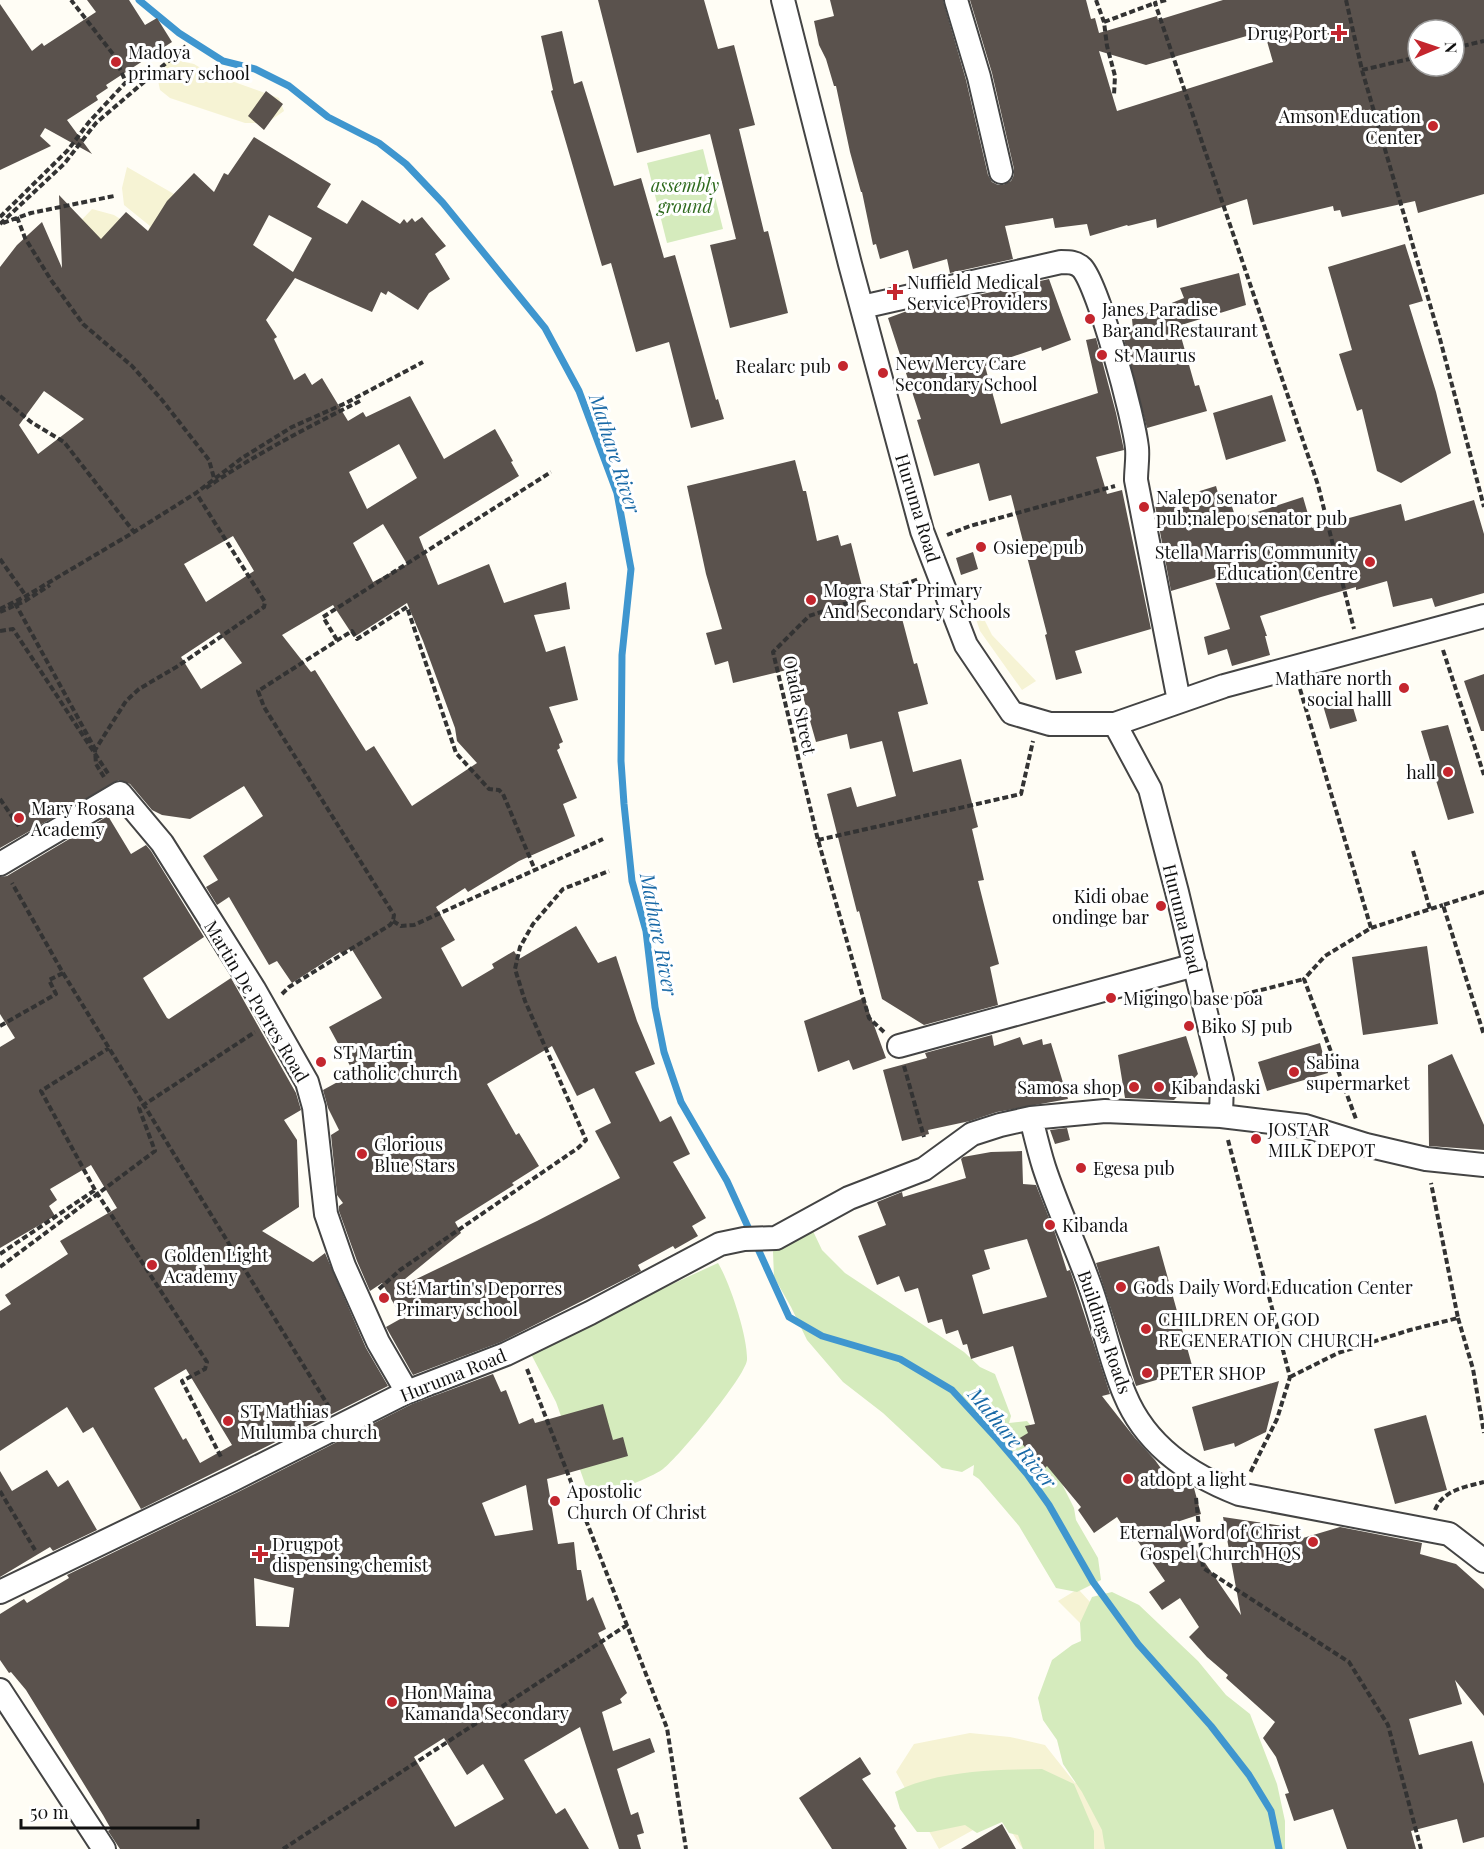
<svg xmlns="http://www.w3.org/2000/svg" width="1484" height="1849" font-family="'Playfair Display',serif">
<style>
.farmland{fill:#f6f3d4}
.green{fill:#d5ebbd}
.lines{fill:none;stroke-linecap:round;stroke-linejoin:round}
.stream{stroke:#3f96cf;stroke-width:7}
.building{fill:#5a524d;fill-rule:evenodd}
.minor-casing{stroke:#444;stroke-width:26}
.path{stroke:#333;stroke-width:4;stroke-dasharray:6 3;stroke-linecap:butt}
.minor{stroke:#fff;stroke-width:22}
.poi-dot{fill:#c4262e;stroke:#fff;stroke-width:2}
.labels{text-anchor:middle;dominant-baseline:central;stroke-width:6;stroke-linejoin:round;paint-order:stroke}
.poi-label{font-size:18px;fill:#111;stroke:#fff;text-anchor:start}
.park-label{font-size:18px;font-style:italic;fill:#2f6b1f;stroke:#fff}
.street-label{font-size:18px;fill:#111;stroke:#fff}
.water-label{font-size:20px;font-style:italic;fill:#1768a6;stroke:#fff}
</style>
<rect width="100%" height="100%" fill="#fffdf5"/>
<path class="farmland" d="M180 61 194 64 209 73 279 98 284 111 267 123H245L170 98 160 90 157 76 165 63Z
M127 167 181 198 143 244 150 226 124 205 122 188Z
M92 209 114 215 139 231 109 294 73 229Z
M983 617 992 635 1036 681 1022 690 980 631 976 619Z
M1078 1589 1104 1617 1269 1849H1023L1000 1815 939 1849 896 1772 914 1744 970 1733 1010 1737 1045 1745 1075 1783 1168 1725 1088 1631 1058 1601Z"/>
<path class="green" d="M703 149 723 229 667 243 647 163Z
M781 1224 812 1229 822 1250 845 1273 964 1352 980 1367 995 1374 1011 1416 1009 1423 1027 1421 1039 1435 1059 1473 1063 1486 1074 1508 1076 1520 1098 1558 1101 1580 1077 1592 1056 1588 1019 1526 979 1479 973 1475 974 1465 962 1472 942 1468 883 1413 843 1382 807 1340 791 1307 774 1277 773 1252Z
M718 1263C730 1283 748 1337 747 1360 745 1377 678 1458 663 1469 649 1479 616 1490 599 1497L589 1495 556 1402 531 1354 581 1326Z
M1112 1592 1139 1605 1198 1661 1226 1695 1250 1714 1277 1784 1285 1821V1849H1105L1102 1830 1082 1792 1063 1764 1057 1740 1043 1720 1038 1698 1052 1660 1072 1645 1081 1641 1080 1623 1092 1597Z
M1042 1769 1074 1784 1094 1831V1849H1023L1018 1835 1009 1833 1002 1822 977 1833 965 1825 931 1832H917L900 1809 895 1792C938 1770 995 1770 1042 1769Z"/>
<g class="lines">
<path class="stream" d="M139 0 179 33 223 61 255 69 289 86 328 117 379 143 406 164 443 203 545 328 579 391 617 493 631 569 622 655 621 761 624 804 632 881 646 931 655 1007 664 1052 681 1102 727 1181 789 1317 822 1336 900 1359 952 1390 998 1440 1027 1474 1049 1505 1093 1582 1138 1644 1211 1726 1249 1775 1271 1811 1279 1849"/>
</g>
<path class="building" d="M87 0H129L145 25 157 18 172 42 106 85 108 88 96 96 98 100 67 120 92 154 45 128 40 136 51 146 0 170V4L32 51 42 43 44 46 96 12Z
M598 0H704L718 49 734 45 755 125 739 129 764 232 768 231 788 313 730 328 710 245 736 239 710 134 637 153Z
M830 0H943L966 80 988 175 992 182 998 185H1003L1011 181 1014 175V169L992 73 970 0H1086L1091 19 1095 18 1099 33 1157 16 1158 20 1223 0H1484V194L1418 213 1415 201 1342 217 1340 210 1334 211 1333 206 1253 225 1247 199 1157 228 1156 219 1128 226 1127 225 1090 236 1087 224 1055 228 1053 218 1005 226 1013 259 950 273 947 259 913 269 908 250 880 259 876 244 873 245 862 192H861L850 152 836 86H834L826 59 819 45 814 21 834 16ZM1418 30H1454V66H1418ZM1264 31 1273 62 1117 111 1099 51 1146 65Z
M562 31 574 84 582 81 614 186 641 178 664 258 675 255 716 400 718 399 724 419 691 428 669 342 636 352 611 263 602 266 551 91 553 90 541 36Z
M266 91 283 104 264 130 248 116Z
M254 137 331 184 317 207 347 224 362 200 400 224 404 219 407 223 412 218 415 222 422 217 446 246 435 254 450 279 429 293 418 310 388 291 386 295 381 292 372 312 295 278 266 320 277 337 274 339 294 380 305 373 312 385 322 378 348 421 363 412 366 417 410 396 444 459 495 429 513 461 511 462 519 476 419 537 438 585 489 564 504 603 566 582 570 609 534 615 546 652 565 646 578 700 549 707 563 742 559 744 560 748 557 750 577 798 563 804 575 836 519 861 468 892 465 888 436 907 455 940 441 948 462 987 494 968 492 964 514 951 519 959 576 926 598 963 616 956 637 1021 655 1064 635 1072 660 1122 671 1116 690 1154 673 1162 706 1218 692 1226 698 1236 675 1249 673 1246 638 1265 641 1271 501 1342 413 1375 386 1327 402 1318 382 1283 370 1291 357 1261 339 1211V1206L343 1203 337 1195 331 1135 339 1130 328 1108 323 1090 354 1073 329 1027 382 998 351 948 341 954 340 952 292 983 277 961 269 965 229 897 217 905 206 887 218 880 203 856 263 816 244 786 190 819 162 815 152 810 130 784 119 780 0 848V267L17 245 42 222 62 268 59 195 101 239 126 212 148 231 167 201 194 173 214 192 224 173 228 175ZM269 215 312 238 293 272 253 245ZM44 391 84 419 38 454 19 425ZM399 444 417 478 367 509 349 472ZM383 524 407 564 373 582 353 543ZM233 536 254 571 206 602 184 564ZM407 603 423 641 455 728 457 741 477 763 412 806 374 746 366 751 315 670 311 672 282 635 333 605 354 637ZM219 632 242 663 201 689 181 657ZM552 1046 577 1096 594 1088 611 1123 595 1131 620 1178 537 1221 408 1283 405 1279 461 1233 455 1222 514 1185 512 1183 539 1166 519 1133 516 1135 487 1084Z
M1405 244 1423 301 1409 305 1436 392 1451 453 1401 483 1377 471 1362 409 1357 411 1339 354 1352 350 1328 267Z
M1239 273 1246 305 1178 326 1195 386 1199 385 1207 411 1147 428 1122 332 1133 329 1132 319 1184 298 1180 288Z
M1049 279 1071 340 1042 351 1041 347 985 366 1001 424 1098 393 1086 340 1096 338 1116 413 1124 450 1096 457 1107 494 1122 490 1151 629 1075 651 1082 673 1056 680 1045 635 1047 634 1011 495 989 501 979 463 934 476 917 420 921 419 888 318 907 311Z
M1272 395 1286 441 1226 460 1213 413Z
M795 460 803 491H806L817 541 838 535 841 546 851 543 869 614 899 607 914 664 917 663 928 704 898 712 913 772 961 759 978 827 972 829 984 880 978 881 999 964 990 967 998 1005 924 1025 882 999 859 911 857 912 827 794 851 787 857 807 896 796 882 741 850 749 847 734 816 742 795 668 733 683 728 661 715 665 706 633 722 629 706 574 687 486Z
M1216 486 1220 500 1229 497 1236 519 1303 497 1312 528 1401 504 1405 521 1474 500 1484 534V593L1435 607 1432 598 1393 607 1387 581 1356 590V587L1321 597 1260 616 1267 636H1265L1270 655 1232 666 1227 649 1208 655 1204 637 1230 629 1214 578 1171 591 1155 505Z
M973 552 978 569 961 575 956 558Z
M1484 674V731H1481L1464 681Z
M1349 694 1357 721 1330 729 1322 702Z
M1448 725 1474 813 1448 820 1421 731Z
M108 816 131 854 146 845 151 851 204 937 143 978 167 1018 169 1019 231 978 296 1093 301 1110 284 1120 297 1140 299 1207 262 1231 313 1262 325 1253 366 1348 388 1386 141 1509 93 1427 83 1433 67 1407 0 1451V1311L11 1304 5 1295 68 1254 60 1241 117 1208 91 1165 50 1189 57 1200 49 1206 55 1216 0 1248V1047L15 1038 0 1014V877L7 876ZM186 1369 232 1445 200 1463 186 1438 183 1440 154 1388Z
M1427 946 1438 1024 1363 1035 1352 957Z
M864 998 886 1058 853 1070 849 1060 818 1072 804 1021Z
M992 1035 994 1046 1020 1037 1023 1045 1042 1039 1043 1045 1051 1043 1068 1099 997 1112 970 1121 928 1130 929 1134 902 1141 883 1070 927 1058 925 1053Z
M1186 1036 1198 1074 1174 1100 1125 1098 1118 1055Z
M1320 1043 1328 1073 1267 1091 1258 1062Z
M1452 1054 1484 1125V1150L1429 1146 1428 1065Z
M1067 1128 1070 1140 1055 1144 1050 1130Z
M1022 1151 1023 1184 1036 1185 1055 1233 1067 1271 1070 1270 1072 1276 1110 1394 1102 1396 1135 1438 1155 1460 1175 1488 1188 1484 1194 1488 1201 1514 1177 1522 1241 1615 1223 1517 1290 1527 1293 1541 1340 1527 1422 1543 1420 1554 1456 1564 1484 1589V1716L1455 1680 1462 1704 1409 1719 1419 1755 1472 1741 1484 1784V1837L1463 1843 1457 1819 1411 1831 1416 1849H1347L1333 1809 1294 1821 1285 1794 1289 1793 1276 1757 1263 1738 1275 1722 1226 1678 1228 1675 1207 1657 1189 1637 1199 1627 1180 1598 1162 1610 1149 1592 1165 1581 1137 1540 1133 1542 1117 1517 1094 1533 1078 1510 1081 1507 1047 1466 1044 1469 1018 1439 1028 1433 1025 1426 1035 1424 1013 1346 971 1359 967 1344 963 1345 958 1330 946 1334 942 1319 928 1323 918 1288 905 1292 899 1276 877 1285 858 1236 886 1225 877 1202 902 1192 903 1197 966 1178 961 1159 963 1157 991 1152ZM1027 1239 1047 1297 983 1314 972 1275 990 1269 984 1250Z
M1159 1246 1193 1369 1136 1386 1096 1263Z
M493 1374 501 1392 506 1390 519 1424 533 1418 535 1423 603 1404 613 1440 623 1437 628 1456 547 1479 558 1544 574 1542 577 1570H581L587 1601 593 1597 606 1629 598 1633 627 1693 620 1699 622 1703 602 1712 613 1751 650 1738 655 1752 617 1769 631 1815 638 1812 644 1833 637 1835 641 1849H619L580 1727 524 1760 556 1814 565 1808 589 1849H120L108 1831 111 1829 103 1815 26 1690 11 1672 9 1673 0 1660V1614L24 1599 27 1603 69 1578 67 1575 238 1492 412 1404ZM526 1485 533 1530 495 1536 482 1503ZM254 1578 294 1588 289 1627 256 1626ZM444 1738 467 1775 483 1764 504 1799 455 1827 414 1757Z
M1279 1381 1266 1432 1235 1447 1234 1443 1204 1451 1192 1407Z
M1426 1415 1447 1490 1395 1504 1374 1429Z
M47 1470 58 1487 68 1480 97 1530 53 1551 50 1547 0 1577V1471L12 1491Z
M860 1757 871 1774 862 1779 896 1826 894 1828 907 1849H832L799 1798Z
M1002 1824 1016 1849H961Z"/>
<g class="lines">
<g class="minor-casing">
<path id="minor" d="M783 0 850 264 922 531 966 645 1012 713 1050 724H1115L1224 686 1484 616
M956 0 979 77 1001 172
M862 307 1061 262C1069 262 1076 262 1082 268 1099 287 1134 419 1137 448 1138 458 1136 470 1136 480L1179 701
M1115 724 1150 789 1177 892 1222 1080 1221 1116
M0 864 120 793 162 843 254 989 307 1082 314 1107 326 1214 344 1266 378 1342 407 1392
M899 1046 1195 965
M1031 1118C1035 1134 1039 1151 1044 1167 1057 1207 1076 1246 1090 1286 1103 1322 1110 1360 1125 1395 1146 1446 1190 1475 1239 1494L1449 1534 1484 1561
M0 1592 232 1480 407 1392 506 1354 590 1313 720 1244 744 1239 776 1238 849 1198 924 1169 972 1134 1000 1125 1031 1118 1105 1111 1221 1116 1305 1126 1366 1145 1426 1159 1484 1165
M0 1690 104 1849"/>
</g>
<path class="path" d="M1096 0 1104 22 1107 46 1115 76 1114 95
M1166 0 1155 3 1318 485 1354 629
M1346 0 1362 70 1440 339 1484 507
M1104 22 1155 3
M1454 48 1484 41
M1362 70 1418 57
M0 217 68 150 89 122 126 82 113 54 71 0
M17 217 25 238 51 280 83 324 132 366 162 400 209 460 214 478
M3 223 31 213 114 196
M0 224 64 164 96 123 186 46
M0 396 31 422 64 442 134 532
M206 488C254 455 308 427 360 401
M947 535 970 526 1115 486
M0 559 26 596
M15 603 95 749
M0 609 26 596 134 532 196 493 242 458 292 427 346 403 423 362
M0 612 25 601 50 585
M0 631 13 629 109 775
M337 640 323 617 551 472
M1443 650 1484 775
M1300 689 1371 928 1325 956 1304 979 1356 1119
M104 777 96 764 95 750 126 701 139 689 178 666 264 607 265 602 196 493
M0 799 20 828
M818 840 1021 794 1033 741
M1413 851 1430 909
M1484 892 1443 905 1484 1035
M393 921 401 926 414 925 603 839
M1371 928 1443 905
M63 973 329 1407
M282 994 289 987 390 925 393 921 394 915 264 707 258 691 352 631 357 639 407 607 456 753 489 789 499 790 503 794 535 870
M1226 999 1304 979
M0 1026 56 994 49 980 63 973 12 883
M884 1032 869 1018 818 840 773 652 809 616 919 579
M904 1066 924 1137
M1228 1140 1290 1377 1277 1419 1250 1473
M95 1190 41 1091 109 1048
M0 1254 95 1190 207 1362 205 1369 182 1381 222 1459
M0 1267 155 1151 139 1108 255 1032
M379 1289 400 1270 578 1148 586 1140 525 1001 515 969 520 947 533 924 563 889 609 871
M1458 1318 1473 1369 1484 1433
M527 1369 667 1728 686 1849
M1290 1377 1338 1353 1410 1330 1458 1318 1431 1183
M0 1491 35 1550
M1196 1498 1203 1568 1349 1662 1388 1725 1421 1849
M1435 1510C1443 1490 1465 1487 1484 1482
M283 1849 627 1625"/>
<use href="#minor" class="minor"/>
</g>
<g class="poi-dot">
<path d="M1336 24h6v6h6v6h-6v6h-6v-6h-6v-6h6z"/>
<circle cx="116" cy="62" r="6"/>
<circle cx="1433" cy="126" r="6"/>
<path d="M892 283h6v6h6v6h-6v6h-6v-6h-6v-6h6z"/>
<circle cx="1090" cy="319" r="6"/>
<circle cx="1102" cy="355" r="6"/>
<circle cx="843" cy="366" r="6"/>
<circle cx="883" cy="373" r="6"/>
<circle cx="1144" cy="507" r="6"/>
<circle cx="981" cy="547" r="6"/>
<circle cx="1370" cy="562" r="6"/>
<circle cx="811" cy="600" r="6"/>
<circle cx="1404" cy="688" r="6"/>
<circle cx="1448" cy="772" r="6"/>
<circle cx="19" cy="818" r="6"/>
<circle cx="1161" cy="906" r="6"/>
<circle cx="1111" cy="998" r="6"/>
<circle cx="1189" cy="1026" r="6"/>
<circle cx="321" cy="1062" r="6"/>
<circle cx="1294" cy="1072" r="6"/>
<circle cx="1134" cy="1087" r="6"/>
<circle cx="1159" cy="1087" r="6"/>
<circle cx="1256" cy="1139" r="6"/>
<circle cx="362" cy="1154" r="6"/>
<circle cx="1081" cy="1168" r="6"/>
<circle cx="1050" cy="1225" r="6"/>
<circle cx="152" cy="1265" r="6"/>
<circle cx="1121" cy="1287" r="6"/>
<circle cx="384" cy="1298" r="6"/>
<circle cx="1146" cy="1329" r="6"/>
<circle cx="1147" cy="1373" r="6"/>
<circle cx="228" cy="1421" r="6"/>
<circle cx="1128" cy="1479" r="6"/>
<circle cx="555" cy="1501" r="6"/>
<circle cx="1313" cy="1542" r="6"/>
<path d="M257 1545h6v6h6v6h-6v6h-6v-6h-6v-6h6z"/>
<circle cx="392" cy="1702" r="6"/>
</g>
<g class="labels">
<g class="poi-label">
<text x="1327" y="33" text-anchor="end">Drug Port</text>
<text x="128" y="52">Madoya<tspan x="128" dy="21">primary school</tspan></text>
<text x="1421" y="116" text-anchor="end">Amson Education<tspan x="1421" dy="21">Center</tspan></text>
<text x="907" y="282">Nuffield Medical<tspan x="907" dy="21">Service Providers</tspan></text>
<text x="1102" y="309">Janes Paradise<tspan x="1102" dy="21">Bar and Restaurant</tspan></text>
<text x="1114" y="355">St Maurus</text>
<text x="895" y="363">New Mercy Care<tspan x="895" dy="21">Secondary School</tspan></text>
<text x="831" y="366" text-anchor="end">Realarc pub</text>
<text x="1156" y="497">Nalepo senator<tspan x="1156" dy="21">pub;nalepo senator pub</tspan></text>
<text x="993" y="547">Osiepe pub</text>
<text x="1358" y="552" text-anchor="end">Stella Marris Community<tspan x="1358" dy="21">Education Centre</tspan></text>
<text x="823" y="590">Mogra Star Primary<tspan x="823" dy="21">And Secondary Schools</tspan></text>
<text x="1392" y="678" text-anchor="end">Mathare north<tspan x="1392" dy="21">social halll</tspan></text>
<text x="1436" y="772" text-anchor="end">hall</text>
<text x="31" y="808">Mary Rosana<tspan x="31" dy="21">Academy</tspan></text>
<text x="1149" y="896" text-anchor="end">Kidi obae<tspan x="1149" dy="21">ondinge bar</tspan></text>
<text x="1123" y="998">Migingo base poa</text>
<text x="1201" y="1026">Biko SJ pub</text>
<text x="333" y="1052">ST Martin<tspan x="333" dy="21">catholic church</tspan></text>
<text x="1306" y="1062">Sabina<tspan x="1306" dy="21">supermarket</tspan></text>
<text x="1122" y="1087" text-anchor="end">Samosa shop</text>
<text x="1171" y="1087">Kibandaski</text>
<text x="1268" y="1129">JOSTAR<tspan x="1268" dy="21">MILK DEPOT</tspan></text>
<text x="374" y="1144">Glorious<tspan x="374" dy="21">Blue Stars</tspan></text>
<text x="1093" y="1168">Egesa pub</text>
<text x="1062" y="1225">Kibanda</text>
<text x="164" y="1255">Golden Light<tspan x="164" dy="21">Academy</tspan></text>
<text x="1133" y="1287">Gods Daily Word Education Center</text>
<text x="396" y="1288">St.Martin's Deporres<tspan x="396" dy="21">Primary school</tspan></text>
<text x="1158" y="1319">CHILDREN OF GOD<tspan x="1158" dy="21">REGENERATION CHURCH</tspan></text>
<text x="1159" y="1373">PETER SHOP</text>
<text x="240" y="1411">ST Mathias<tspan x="240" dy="21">Mulumba church</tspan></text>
<text x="1140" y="1479">atdopt a light</text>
<text x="567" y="1491">Apostolic<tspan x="567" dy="21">Church Of Christ</tspan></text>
<text x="1301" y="1532" text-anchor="end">Eternal Word of Christ<tspan x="1301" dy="21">Gospel Church HQS</tspan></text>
<text x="272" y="1544">Drugpot<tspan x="272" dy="21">dispensing chemist</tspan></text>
<text x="404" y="1692">Hon Maina<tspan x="404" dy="21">Kamanda Secondary</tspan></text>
</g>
<g class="park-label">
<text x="685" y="185">assembly<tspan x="685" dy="21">ground</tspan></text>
</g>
<g class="street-label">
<text transform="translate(918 508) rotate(73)">Huruma Road</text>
<text transform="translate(800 705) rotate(78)">Otada Street</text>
<text transform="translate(1183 919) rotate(76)">Huruma Road</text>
<text transform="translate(257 1001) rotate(59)">Martin De Porres Road</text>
<text transform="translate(1105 1332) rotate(71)">Buildings Roads</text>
<text transform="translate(453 1375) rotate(-22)">Huruma Road</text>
</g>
<g class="water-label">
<text transform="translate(616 453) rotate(72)">Mathare River</text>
<text transform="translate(660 934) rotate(79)">Mathare River</text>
<text transform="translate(1013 1437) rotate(50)">Mathare River</text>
</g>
</g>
<g transform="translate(1436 48) rotate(88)"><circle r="28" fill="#ffffff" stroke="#a0a0a0" stroke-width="1.5"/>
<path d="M0-4.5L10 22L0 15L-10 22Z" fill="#c4262e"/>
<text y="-9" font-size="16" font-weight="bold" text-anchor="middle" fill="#111111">N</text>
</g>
<path d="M21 1819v9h177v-9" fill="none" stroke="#111111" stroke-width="3"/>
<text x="30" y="1819" font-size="18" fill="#111111" stroke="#ffffff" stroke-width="4.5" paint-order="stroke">50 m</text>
</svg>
